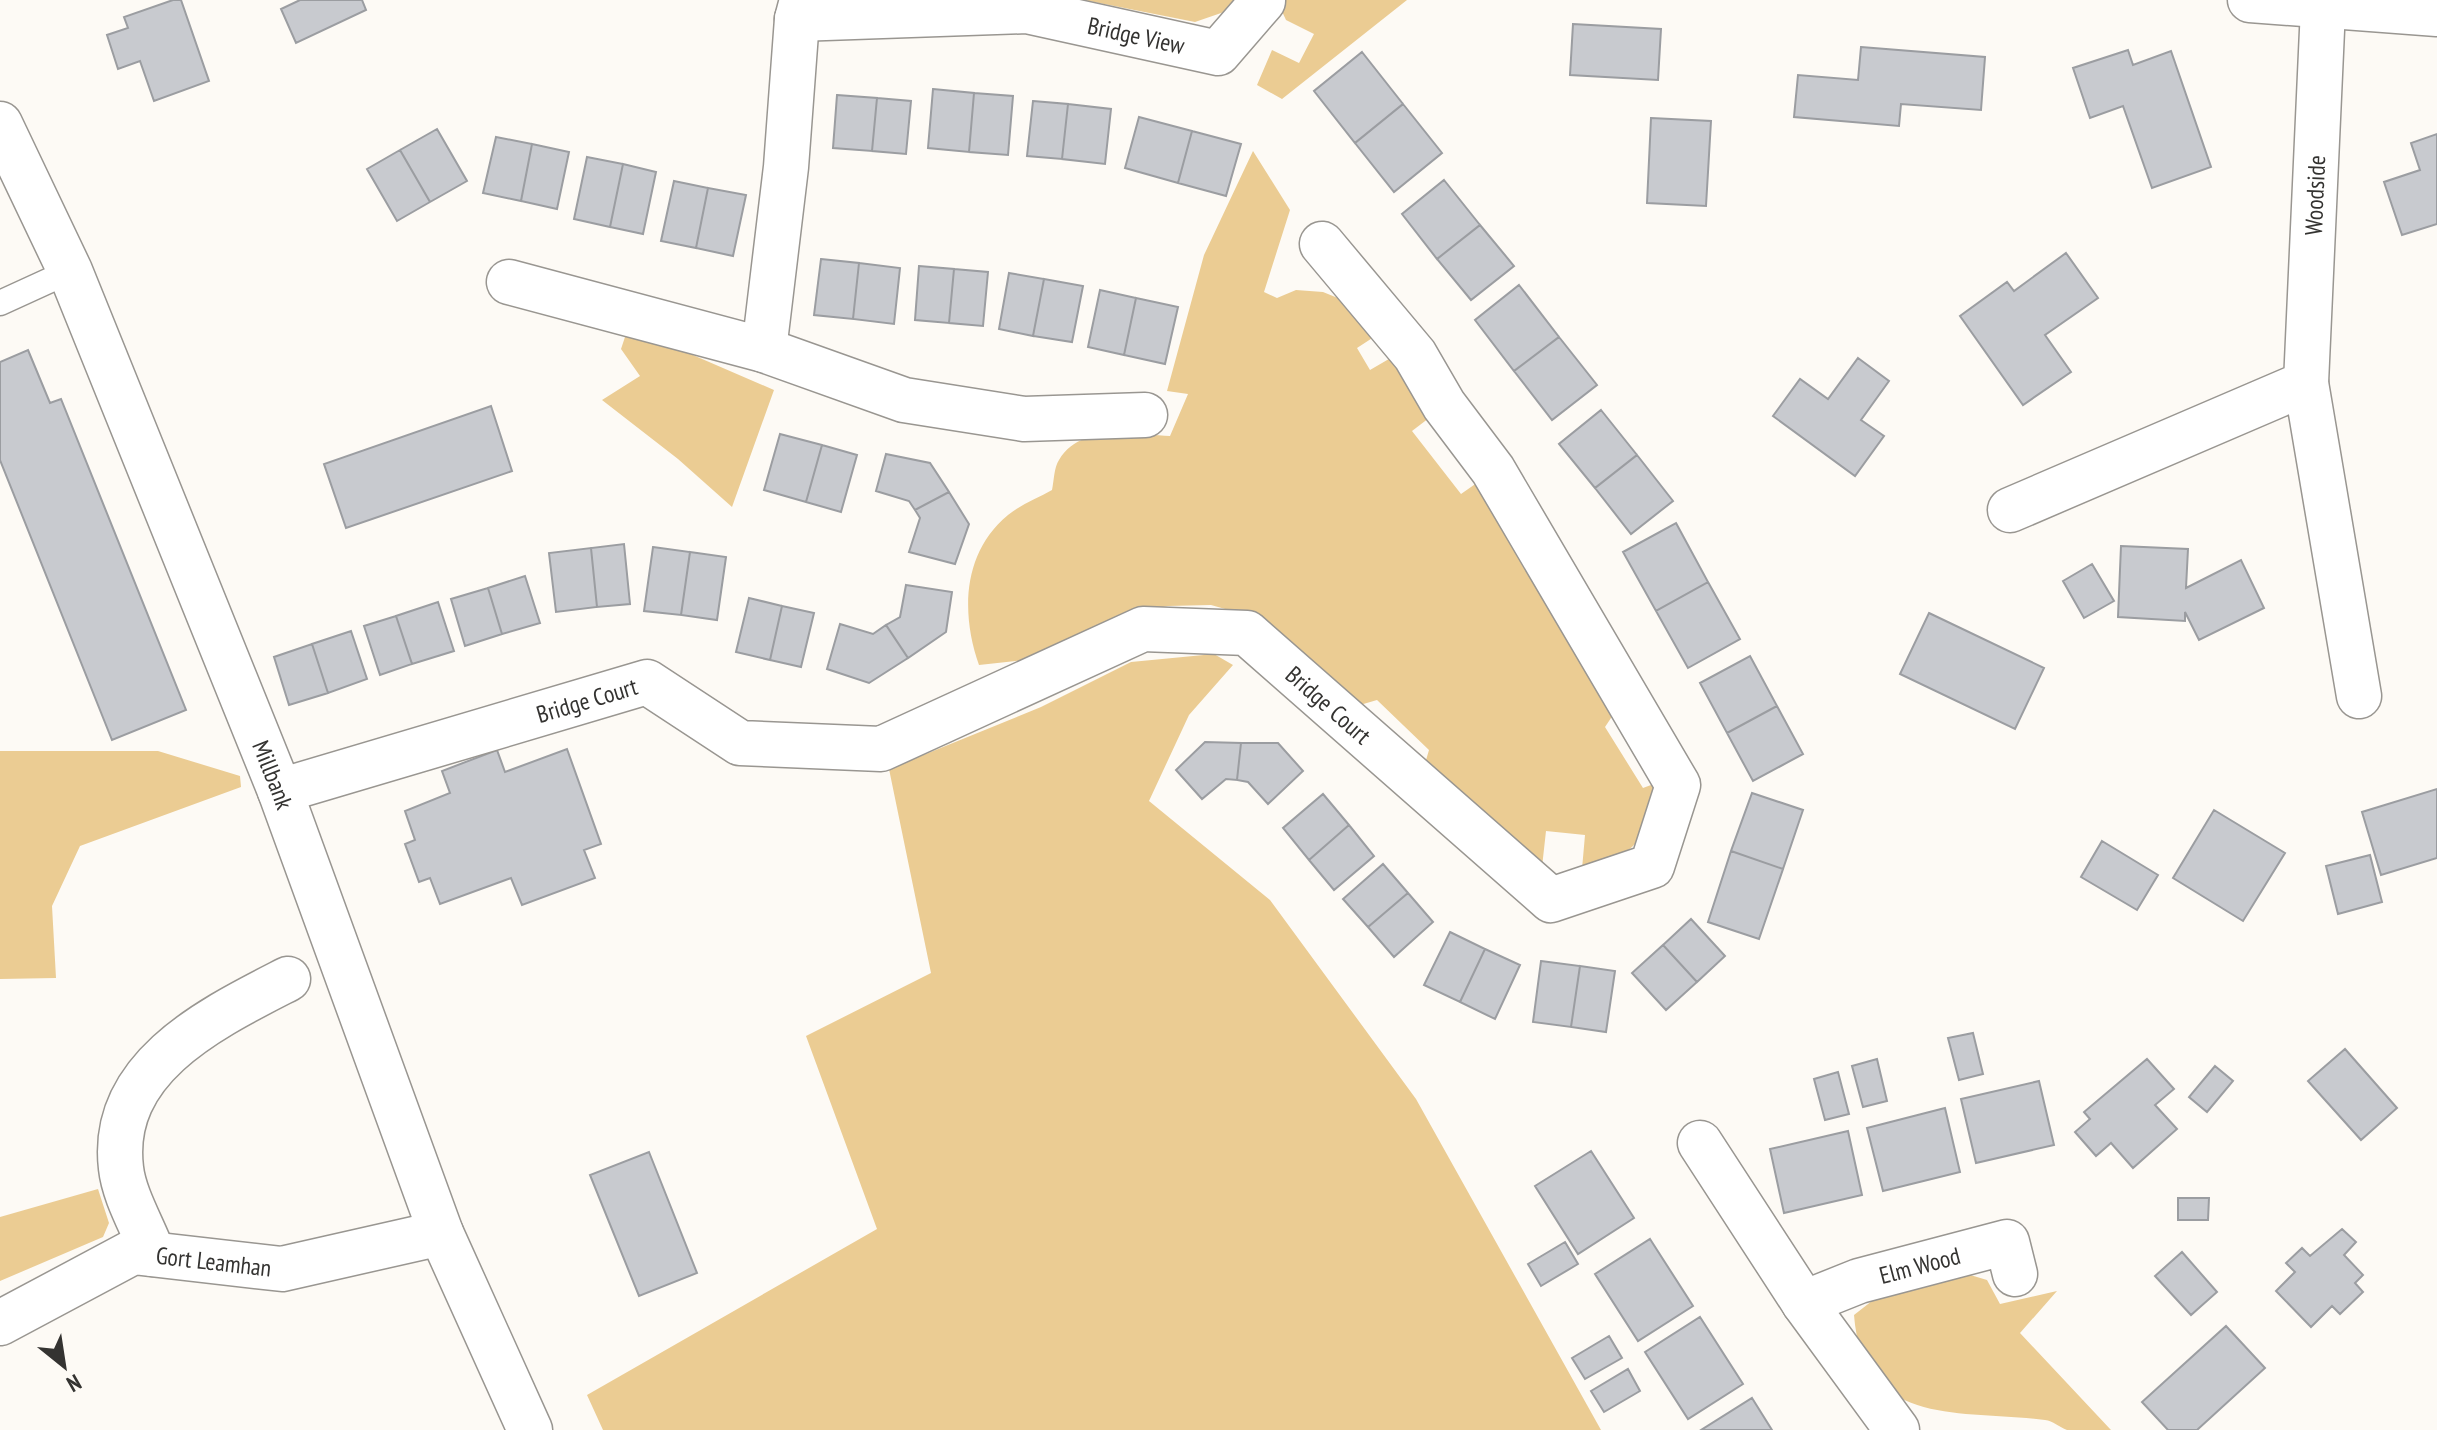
<svg xmlns="http://www.w3.org/2000/svg" width="2437" height="1430" font-family="'PT Sans Narrow',sans-serif">
<style>
.green{fill:#ebcc93}
.building{fill:#c8cacf;stroke:#9b9da1;stroke-width:2}
.lines{fill:none;stroke-linecap:round;stroke-linejoin:round}
.lane-casing{stroke:#999691;stroke-width:27}
.street-casing{stroke:#999691;stroke-width:47}
.secondary-casing{stroke:#999691;stroke-width:47}
.lane{stroke:#fff;stroke-width:24}
.street{stroke:#fff;stroke-width:44}
.secondary{stroke:#fff;stroke-width:44}
.labels{text-anchor:middle;dominant-baseline:central;stroke-width:7;stroke-linejoin:round;paint-order:stroke}
.street-label{font-size:24px;fill:#343331;stroke:#fdfaf5}
</style>
<rect width="100%" height="100%" fill="#fdfaf5"/>
<path class="green" d="M1084 0H1234L1224 12 1195 22Z
M1271 0H1407L1282 99 1257 85 1272 50 1299 63 1314 34 1286 20 1279 5Z
M1253 151 1290 210 1264 292 1277 298 1296 290 1323 292 1365 309 1380 333 1357 348 1370 370 1394 356 1433 415 1412 431 1461 494 1481 480 1617 709 1605 727 1643 788 1659 782C1639 844 1647 849 1582 869L1585 835 1546 831 1542 867 1424 767 1429 750 1377 700 1360 705 1257 618 1211 605 1168 606 1121 615 1070 643 1025 660 979 665C961 614 962 553 1008 515 1020 505 1038 498 1052 490 1054 481 1054 467 1059 460 1081 423 1135 435 1170 436L1188 394 1167 391 1204 255Z
M642 333 774 390 732 507 678 459 602 400 640 376 621 349 625 337Z
M1214 654 1233 665 1189 715 1149 801 1270 900 1416 1099 1601 1430H603L587 1395 877 1229 806 1036 931 973 889 769 1041 707 1131 662Z
M0 751H158L240 776 241 787 80 846 52 906 56 978 0 979Z
M98 1189 109 1223 103 1237 0 1281V1217Z
M1967 1274 1987 1280 2000 1304 2057 1291 2020 1333 2111 1430C2098 1430 2080 1430 2067 1430 2059 1427 2053 1421 2045 1420 1963 1409 1863 1430 1854 1315L1877 1297Z"/>
<path class="building" d="M173 0H181L209 81 154 101 140 61 118 69 107 35 128 28 124 17Z
M300 0H362L366 10 296 43 281 9Z
M1573 24 1661 29 1658 80 1570 75Z
M1861 47 1985 57 1981 110 1901 104 1899 126 1794 117 1798 75 1858 80Z
M2128 50 2133 65 2171 51 2211 167 2152 188 2123 106 2090 118 2073 68Z
M1362 52 1403 104 1355 143 1314 91Z
M933 89 974 93 969 152 928 148Z
M974 93 1013 96 1008 155 969 152Z
M837 95 877 98 872 151 833 148Z
M877 98 911 101 906 154 872 151Z
M1033 101 1068 104 1062 159 1027 156Z
M1068 104 1111 109 1105 164 1062 159Z
M1403 104 1442 153 1394 192 1355 143Z
M1139 117 1192 131 1178 183 1125 168Z
M1651 118 1711 121 1706 206 1647 203Z
M437 129 467 181 430 202 400 150Z
M1192 131 1241 144 1226 196 1178 183Z
M2437 134V224L2402 235 2384 182 2420 170 2411 143Z
M496 137 532 144 521 201 483 193Z
M532 144 569 152 557 209 521 201Z
M400 150 430 202 397 221 367 169Z
M587 157 623 164 610 227 574 219Z
M623 164 656 172 643 234 610 227Z
M1444 180 1480 225 1437 259 1402 214Z
M674 181 708 188 696 248 661 241Z
M708 188 746 195 733 256 696 248Z
M1480 225 1514 266 1471 300 1437 259Z
M2066 253 2098 298 2045 335 2071 372 2023 405 1960 316 2007 282 2014 291Z
M821 259 859 263 853 319 814 315Z
M859 263 900 268 894 324 853 319Z
M919 266 954 269 949 323 915 320Z
M954 269 988 272 983 326 949 323Z
M1009 273 1044 279 1033 336 999 329Z
M1044 279 1083 286 1072 342 1033 336Z
M1519 285 1559 337 1514 371 1475 320Z
M1100 290 1136 298 1124 355 1088 347Z
M1136 298 1178 307 1165 364 1124 355Z
M1559 337 1597 385 1552 420 1514 371Z
M28 350 50 403 61 399 186 710 112 740 0 460V362Z
M1858 358 1889 381 1861 420 1884 436 1855 476 1773 416 1800 379 1828 399Z
M491 406 512 471 346 528 324 464Z
M1601 410 1637 455 1595 488 1559 444Z
M780 434 822 445 806 502 764 490Z
M822 445 857 455 841 512 806 502Z
M886 454 930 463 949 492 915 510 909 501 876 491Z
M1637 455 1673 501 1631 534 1595 488Z
M949 492 969 524 955 564 909 552 920 518 915 510Z
M1676 523 1708 582 1656 611 1623 552Z
M624 544 630 604 597 607 591 548Z
M2121 546 2188 549 2186 588 2241 560 2264 608 2199 640 2185 612V621L2118 617Z
M653 547 690 552 681 615 644 611Z
M591 548 597 607 556 612 549 553Z
M690 552 726 557 717 620 681 615Z
M2092 564 2114 601 2084 618 2063 581Z
M525 576 540 623 502 634 488 588Z
M1708 582 1740 639 1688 668 1656 611Z
M906 585 952 592 946 632 908 658 886 625 900 617Z
M488 588 502 634 465 646 451 599Z
M749 598 782 606 770 660 736 652Z
M438 602 454 651 412 664 396 616Z
M782 606 814 613 801 667 770 660Z
M1929 613 2044 668 2015 729 1900 674Z
M396 616 412 664 380 675 364 626Z
M840 624 873 634 886 625 908 658 869 683 827 669Z
M351 631 367 679 328 693 312 644Z
M312 644 328 693 289 705 274 657Z
M1750 656 1777 706 1727 733 1700 683Z
M1777 706 1803 754 1753 781 1727 733Z
M1205 742 1241 743 1237 780 1226 779 1202 799 1176 770Z
M1241 743H1278L1303 771 1268 804 1248 782 1237 780Z
M567 749 601 844 584 850 595 878 522 905 511 878 440 904 430 878 419 882 405 844 415 840 405 811 450 793 442 771 497 750 505 772Z
M2437 789V858L2381 875 2362 812Z
M1752 793 1803 810 1783 869 1731 851Z
M1323 794 1349 825 1309 860 1283 828Z
M2214 810 2285 853 2243 921 2173 878Z
M1349 825 1374 856 1334 890 1309 860Z
M2102 841 2158 875 2137 910 2081 877Z
M1731 851 1783 869 1759 939 1708 922Z
M2370 855 2382 902 2338 914 2326 866Z
M1383 864 1408 893 1368 927 1343 899Z
M1408 893 1433 922 1394 957 1368 927Z
M1691 919 1725 956 1697 982 1663 945Z
M1450 932 1485 949 1460 1002 1424 985Z
M1663 945 1697 982 1666 1010 1632 973Z
M1485 949 1520 965 1495 1019 1460 1002Z
M1541 961 1580 966 1571 1027 1533 1022Z
M1580 966 1615 971 1606 1032 1571 1027Z
M1973 1033 1983 1074 1959 1080 1948 1038Z
M2345 1049 2397 1108 2361 1140 2308 1081Z
M1877 1059 1887 1101 1863 1107 1852 1066Z
M2147 1059 2174 1089 2155 1105 2177 1129 2133 1168 2111 1143 2096 1156 2075 1132 2090 1119 2084 1112Z
M2215 1066 2233 1081 2207 1112 2189 1097Z
M1838 1072 1849 1114 1825 1120 1814 1079Z
M2039 1081 2054 1145 1976 1163 1961 1099Z
M1945 1108 1960 1172 1883 1191 1867 1128Z
M1848 1131 1862 1195 1784 1213 1770 1149Z
M1591 1151 1634 1218 1578 1254 1535 1186Z
M649 1152 697 1273 639 1296 590 1175Z
M2178 1198H2209L2208 1220H2178Z
M2342 1229 2356 1242 2344 1255 2363 1275 2355 1283 2363 1292 2340 1314 2332 1306 2311 1327 2276 1291 2295 1272 2286 1263 2302 1248 2310 1256Z
M1650 1239 1693 1306 1638 1341 1595 1274Z
M1565 1242 1578 1264 1541 1286 1528 1264Z
M2182 1252 2217 1292 2191 1315 2155 1276Z
M1700 1317 1743 1384 1688 1419 1645 1352Z
M2226 1326 2265 1368 2197 1430H2168L2142 1402Z
M1609 1336 1622 1358 1585 1379 1572 1358Z
M1628 1369 1640 1391 1604 1412 1591 1391Z
M1752 1398 1772 1430H1701Z"/>
<g class="lines">
<g class="lane-casing">
<path id="lane" d="M0 303 70 271"/>
</g>
<g class="street-casing">
<g id="street">
<path id="s1" d="M797 19 1027 11 1218 53 1263 1"/>
<path d="M509 282 764 350 904 400 1024 419 1145 415"/>
<path d="M764 350 786 167 797 19 802 0"/>
<path d="M2306 383 2359 696"/>
<path id="s2" d="M2010 510 2306 383 2323 8"/>
<path id="s3" d="M280 791 647 682 740 743 881 749 1143 629 1247 633 1551 900 1652 866 1678 785 1493 470 1444 405 1415 355 1322 244"/>
<path d="M1700 1143 1804 1303 1897 1430"/>
<path d="M153 1254C143 1227 124 1196 121 1168 109 1067 212 1018 288 979"/>
<path id="s4" d="M1804 1303 1859 1281 2007 1242 2015 1274"/>
<path id="s5" d="M0 1323 133 1252 282 1269 441 1233"/>
</g>
</g>
<g class="secondary-casing">
<g id="secondary">
<path d="M2250 0 2437 14"/>
<path id="s6" d="M0 124 70 271 280 791 441 1233 530 1430"/>
</g>
</g>
<use href="#lane" class="lane"/>
<use href="#street" class="street"/>
<use href="#secondary" class="secondary"/>
</g>
<g class="labels">
<g class="street-label">
<text stroke="none"><textPath href="#s1" startOffset="342">Bridge View</textPath></text>
<text stroke="none"><textPath href="#s2" startOffset="510">Woodside</textPath></text>
<text stroke="none"><textPath href="#s3" startOffset="320">Bridge Court</textPath></text>
<text stroke="none"><textPath href="#s3" startOffset="1136">Bridge Court</textPath></text>
<text stroke="none"><textPath href="#s6" startOffset="706">Millbank</textPath></text>
<text stroke="none"><textPath href="#s5" startOffset="232">Gort Leamhan</textPath></text>
<text stroke="none"><textPath href="#s4" startOffset="122">Elm Wood</textPath></text>
</g>
</g>
<g transform="translate(64 1366) rotate(150)" stroke="#fdfaf5" stroke-width="6" paint-order="stroke">
<path d="M0-6L14 30L0 20L-14 30Z" fill="#343331"/>
<text y="-12" font-size="22" font-weight="bold" text-anchor="middle" fill="#343331">N</text>
</g>
</svg>
